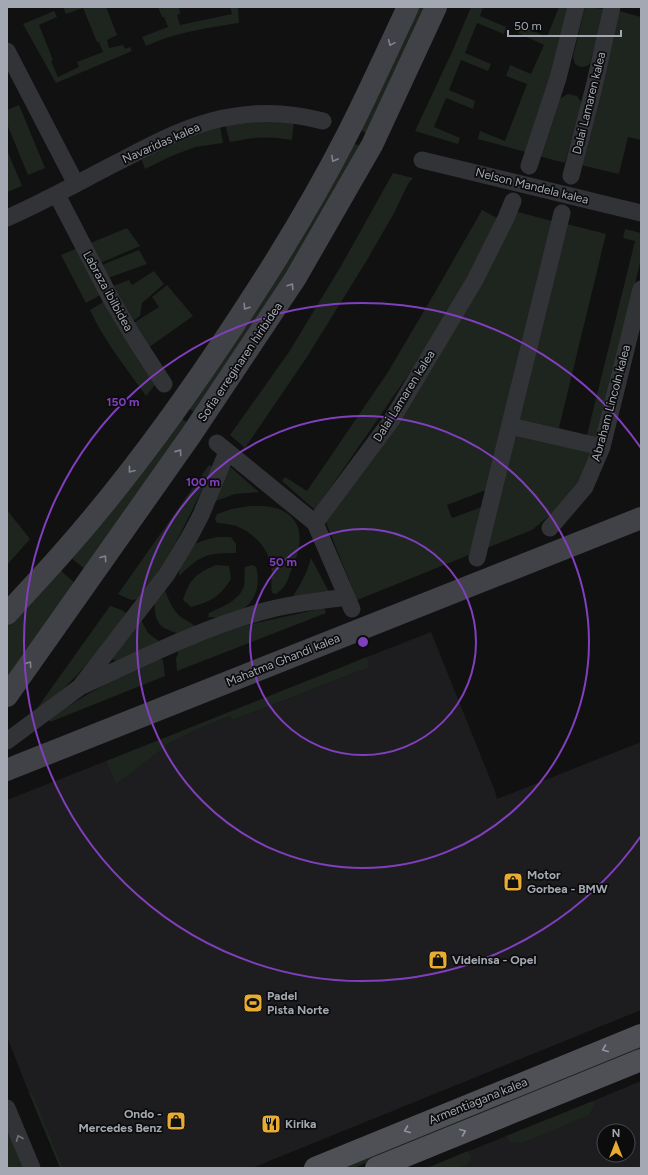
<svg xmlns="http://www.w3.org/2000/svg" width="648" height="1175" font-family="Figtree,sans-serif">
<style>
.built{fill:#1d1d1f;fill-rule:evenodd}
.green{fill:#1d251e}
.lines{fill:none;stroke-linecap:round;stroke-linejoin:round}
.street{stroke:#323337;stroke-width:17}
.secondary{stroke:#404247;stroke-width:22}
.primary{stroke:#4e5056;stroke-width:22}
.oneway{stroke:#80848d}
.oneway2{stroke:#9296a0}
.oneway3{stroke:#70737b}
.ring{fill:none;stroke:#813fbd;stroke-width:2}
.labels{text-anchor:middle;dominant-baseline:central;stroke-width:3.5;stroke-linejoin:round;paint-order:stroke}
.street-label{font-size:12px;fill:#a3a8b2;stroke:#0c0c0d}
.poi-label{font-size:12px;font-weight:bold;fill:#a3a8b2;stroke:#0c0c0d;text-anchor:start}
.centre{fill:#813fbd;stroke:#0c0c0d;stroke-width:2}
.ring-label{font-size:12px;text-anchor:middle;font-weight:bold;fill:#813fbd;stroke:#0c0c0d;stroke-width:3.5;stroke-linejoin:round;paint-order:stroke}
</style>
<rect width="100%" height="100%" fill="#111112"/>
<path class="built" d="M431 632 495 791 497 799 641 742V1010L252 1168H63L32 1093H29L7 1037V800L106 761 116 783 170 743 196 730 230 716 233 720 370 667 367 657Z
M641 1081V1168H427L593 1101ZM604 1131H628V1155H604Z"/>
<path class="green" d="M63 7H106L117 35 107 40 109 48 123 45 125 49 130 47 132 51 56 83 23 24 54 11 57 17 39 25 53 60 51 61 58 77 79 67 77 62 103 52 99 42H97L83 8 66 14Z
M158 7H179L180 14 177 15 180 25 232 14 230 7H238L239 23C208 28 175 32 146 46L142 37 168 27 164 17H162Z
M416 7H428L368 134 358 129Z
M471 7H483L480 16 506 27 504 34 477 23 465 53 491 64 488 71 461 60 449 90 475 101 473 109 446 98 434 127 460 138 458 144 415 131 452 52Z
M559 7H569L551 75 526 152 478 139 480 131 505 141 527 84 506 76 510 65 531 74 544 45 518 33 521 26 547 37Z
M585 7 605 9 590 64C584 68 581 68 575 64L573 57Z
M619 11 641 17V140L628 137 619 174 581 165Z
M568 94 577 96 582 103 565 163 539 156 559 99Z
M19 105 45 168 28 175 7 124V110Z
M252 121H294L292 140C268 136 254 137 230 142L225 125Z
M220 126 223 143 195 147 169 157 145 169 140 155Z
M352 143 361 146 316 230 196 413 188 408Z
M7 150 22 186 7 192Z
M393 173 413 178 408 184 394 213 367 260 307 357 245 448 230 435 289 352 341 266Z
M482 210 497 218 468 276 422 355 315 510 282 481 285 477 307 491 388 372 434 294Z
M514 211 552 221 486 490 447 505 452 518 482 507 469 555 357 600 325 520Z
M567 224 606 234 559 428 587 435 635 241 623 238 625 229 641 233V259L596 443 518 424Z
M127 228 140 246 98 264 88 244Z
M78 248 102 294 86 303 61 255Z
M139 250 147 264 108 278 102 265Z
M154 271 164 284 142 303 140 316 133 321 113 286 129 280 132 285Z
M167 285 193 316 148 348 132 324 159 307 152 297Z
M105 301 159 380 146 396C127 369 104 341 90 310Z
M181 418 189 424 86 570 70 557Z
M515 431 595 450 573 491 549 516 532 530 484 549Z
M209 465 213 467C191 512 170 560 139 599L131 600 118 594Z
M228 465 259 492 235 494 213 502Z
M249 506C261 506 274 505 285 512 307 525 300 552 291 571 289 576 288 581 285 585 283 589 279 591 276 594L272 593C270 584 273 574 271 565 268 547 250 529 232 525 227 524 222 523 217 523L215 519 217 514 232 509Z
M7 510 30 539 7 565Z
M217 537H231L236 544V553C206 553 201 555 179 576 180 549 193 542 217 537Z
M311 558 330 594 290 601C299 587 307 574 311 558Z
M216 565 229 566 231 579C219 597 212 601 191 607L183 600C190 579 195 574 216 565Z
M252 565 256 567C265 599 240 621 208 617L209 613C222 607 239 601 244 586 245 579 244 573 245 567Z
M59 569 76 584 7 682V627Z
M164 587C168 599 172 610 182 618 187 621 192 623 196 627 191 629 184 633 178 633 175 633 171 631 169 630 152 625 154 606 156 592Z
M110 606 122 610 126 613V617C100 649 73 683 40 710L38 707Z
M324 608 326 613 177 671 176 659 179 649 234 628Z
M141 620 148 633 160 642 117 661 113 660V656Z
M367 657 370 667 233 720 230 716 196 730 170 743 116 784 106 761Z
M157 658 163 660 165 676 50 722 49 718C84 696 119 675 157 658Z
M641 1043V1051L570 1079 354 1168H337Z
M32 1092 63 1168H60L29 1093Z
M593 1101 595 1103 589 1115 521 1143 510 1142 506 1136Z
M7 1128 23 1168H7Z
M468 1151 471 1157 468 1164 457 1168H427Z"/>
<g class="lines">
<path class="street" d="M7 51 76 184
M422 160 641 213
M529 166 558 78 576 7
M571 176 594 87 612 7
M57 195 111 299 133 336 164 384
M7 218C48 200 86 178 126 158 160 140 197 121 236 116 266 111 293 113 323 121
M510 426 602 447
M217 443 315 523
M550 528 585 487 602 447 641 289
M477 558 562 213
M352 609 315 523 391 421 475 280 506 218 513 201
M82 686C141 659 205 626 268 610 292 603 321 601 346 597
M7 741 80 687 167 574 190 536 201 515 227 452
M7 1108 32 1168"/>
<path class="secondary" d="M7 614C24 595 42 576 59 557 126 482 185 400 240 316 279 257 316 196 348 133 369 92 388 49 408 7
M7 696 191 435 295 279 372 145 436 7
M7 770 14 767 641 518"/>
<path class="primary" d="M315 1168 641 1035
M376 1168 641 1060"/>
</g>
<defs><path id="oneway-chevron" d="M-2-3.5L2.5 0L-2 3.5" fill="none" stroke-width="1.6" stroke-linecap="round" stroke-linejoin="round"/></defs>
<g class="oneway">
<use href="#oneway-chevron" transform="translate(391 43) rotate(114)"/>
<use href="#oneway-chevron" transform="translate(334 159) rotate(119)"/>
<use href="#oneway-chevron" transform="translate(291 286) rotate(-57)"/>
<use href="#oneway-chevron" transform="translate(246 307) rotate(123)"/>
<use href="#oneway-chevron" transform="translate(179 452) rotate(-55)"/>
<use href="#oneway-chevron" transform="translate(131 470) rotate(128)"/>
<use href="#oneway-chevron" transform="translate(104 558) rotate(-54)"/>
<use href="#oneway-chevron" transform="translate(29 664) rotate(-55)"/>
</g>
<g class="oneway2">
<use href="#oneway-chevron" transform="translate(605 1049) rotate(158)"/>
<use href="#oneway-chevron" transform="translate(407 1130) rotate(158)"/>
<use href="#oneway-chevron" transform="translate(463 1132) rotate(-22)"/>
</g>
<use class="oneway3" href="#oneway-chevron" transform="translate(19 1138) rotate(-112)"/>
<g class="ring">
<circle cx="363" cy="642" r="113"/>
<circle cx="363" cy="642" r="226"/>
<path d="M641 836A339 339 0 1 1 641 448"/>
</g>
<defs>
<g id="shop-square" transform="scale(1)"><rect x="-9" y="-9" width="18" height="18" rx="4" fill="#e9ac32" stroke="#0c0c0d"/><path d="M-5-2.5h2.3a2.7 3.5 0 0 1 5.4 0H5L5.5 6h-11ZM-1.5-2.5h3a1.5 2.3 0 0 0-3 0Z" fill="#111"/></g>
<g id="stadium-square" transform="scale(1)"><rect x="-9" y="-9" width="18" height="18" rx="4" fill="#e9ac32" stroke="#0c0c0d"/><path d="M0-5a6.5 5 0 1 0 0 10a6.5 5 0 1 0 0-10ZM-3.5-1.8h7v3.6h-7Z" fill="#111"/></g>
<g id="restaurant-square" transform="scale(1)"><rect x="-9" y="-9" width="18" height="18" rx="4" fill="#e9ac32" stroke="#0c0c0d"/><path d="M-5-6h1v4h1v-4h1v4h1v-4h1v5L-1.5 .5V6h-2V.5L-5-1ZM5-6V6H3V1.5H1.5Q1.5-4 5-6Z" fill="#111"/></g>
</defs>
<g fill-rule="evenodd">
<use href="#shop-square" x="513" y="882"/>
<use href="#shop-square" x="438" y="960"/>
<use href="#stadium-square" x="253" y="1003"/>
<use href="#shop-square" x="176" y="1121"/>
<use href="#restaurant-square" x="271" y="1124"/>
</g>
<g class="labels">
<g class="street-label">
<text transform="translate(589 103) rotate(-76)">Dalai Lamaren kalea</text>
<text transform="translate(161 143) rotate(-24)">Navaridas kalea</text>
<text transform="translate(532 186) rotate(14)">Nelson Mandela kalea</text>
<text transform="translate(108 291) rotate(61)">Labraza ibilbidea</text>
<text transform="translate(240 362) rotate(-56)">Sofia erreginaren hiribidea</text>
<text transform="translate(404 396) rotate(-58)">Dalai Lamaren kalea</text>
<text transform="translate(611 403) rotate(-75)">Abraham Lincoln kalea</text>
<text transform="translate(283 660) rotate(-22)">Mahatma Ghandi kalea</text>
<text transform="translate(478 1101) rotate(-22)">Armentiagana kalea</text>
</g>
<g class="poi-label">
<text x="527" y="875">Motor<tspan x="527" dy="14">Gorbea - BMW</tspan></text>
<text x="452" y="960">Videinsa - Opel</text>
<text x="267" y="996">Padel<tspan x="267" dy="14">Pista Norte</tspan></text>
<text x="162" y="1114" text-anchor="end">Ondo -<tspan x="162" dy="14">Mercedes Benz</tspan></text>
<text x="285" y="1124">Kirika</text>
</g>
</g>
<circle cx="363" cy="642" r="6" class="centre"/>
<g class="ring-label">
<text x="123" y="406">150 m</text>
<text x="203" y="486">100 m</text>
<text x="283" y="566">50 m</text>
</g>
<rect width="648" height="1175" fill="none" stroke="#a3a8b2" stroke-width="16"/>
<g transform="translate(616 1143)"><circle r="19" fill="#0c0c0d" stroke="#484a4f"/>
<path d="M0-3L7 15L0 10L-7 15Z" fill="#e9ac32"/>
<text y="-6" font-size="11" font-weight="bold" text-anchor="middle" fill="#a3a8b2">N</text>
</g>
<path d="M508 30v6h113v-6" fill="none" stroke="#a3a8b2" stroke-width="2"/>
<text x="514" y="30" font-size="12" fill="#a3a8b2" stroke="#0c0c0d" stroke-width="3" paint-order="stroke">50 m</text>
</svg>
